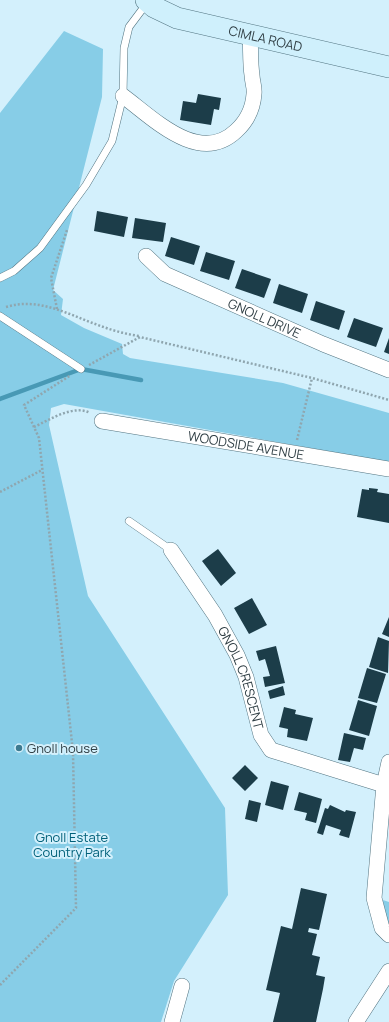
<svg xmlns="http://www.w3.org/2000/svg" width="389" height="1022" font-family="Manrope,sans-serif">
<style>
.green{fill:#87cde7}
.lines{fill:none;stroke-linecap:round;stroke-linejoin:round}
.stream{stroke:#4899b5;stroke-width:4.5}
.building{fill:#1c3d49}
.lane-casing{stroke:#527481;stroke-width:8}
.street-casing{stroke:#527481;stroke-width:16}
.secondary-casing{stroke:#527481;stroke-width:22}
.path{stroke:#8fa6af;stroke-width:2.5;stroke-dasharray:2 2;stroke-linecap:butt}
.lane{stroke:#fff;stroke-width:7}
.street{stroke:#fff;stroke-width:15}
.secondary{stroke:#cff0fc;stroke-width:21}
.poi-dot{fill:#3d7a90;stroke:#d3f0fc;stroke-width:1.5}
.labels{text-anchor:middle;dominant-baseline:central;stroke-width:4;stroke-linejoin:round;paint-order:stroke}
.street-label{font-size:13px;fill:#303f45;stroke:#d3f0fc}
.poi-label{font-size:13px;fill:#303f45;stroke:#d3f0fc;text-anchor:start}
.park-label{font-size:13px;fill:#006079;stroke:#d3f0fc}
</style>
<rect width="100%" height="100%" fill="#d3f0fc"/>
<path class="green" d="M64 31 103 49 102 97 53 290 63 299 61 315 84 328 122 344 123 354 130 358 283 383 389 413V462L64 404 51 408 49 425 88 596 225 808 228 895 174 981 161 1022H0V113Z
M383 900 389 902V926L384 914Z"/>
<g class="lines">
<path class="stream" d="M0 399 81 369 141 380"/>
</g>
<path class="building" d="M198 94 221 98 219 110 214 109 211 125 180 120 183 101 196 103Z
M97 211 128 217 124 237 94 231Z
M135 218 166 223 163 242 132 238Z
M171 237 200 246 194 265 165 256Z
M206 252 235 261 229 280 200 271Z
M242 269 271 279 264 298 235 288Z
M279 284 308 294 302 313 273 303Z
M316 301 345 311 339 330 310 320Z
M354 318 383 328 376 347 347 337Z
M389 338V354L384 352Z
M369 488 378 489 377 492 389 494V523L357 517 362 489 369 490Z
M218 549 236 573 221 586 202 561Z
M252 598 267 625 249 634 234 608Z
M389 617V637L382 634Z
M378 637 389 641 388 673 369 667Z
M276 646 285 683 265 687 263 677 270 676 265 659 259 661 256 651Z
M367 668 386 674 377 703 358 698Z
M283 686 285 695 270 699 268 691Z
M358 700 377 706 369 736 349 730Z
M284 707 296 710 295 714 313 718 307 741 287 737 288 729 279 727Z
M344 733 366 738 363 750 354 748 350 762 338 760Z
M245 765 258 778 245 791 232 778Z
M271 781 289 786 283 810 265 805Z
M299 792 322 799 316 823 305 820 307 813 294 810Z
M249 800 261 803 257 822 245 819Z
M330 805 345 812 346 810 356 812 349 838 339 835 341 830 326 825 323 835 317 833 325 808 328 809Z
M301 888 327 894 319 930 309 928 308 932 317 934 312 955 320 957 316 975 325 977 323 989 316 1022H273L280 993 266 990 281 926 292 929Z"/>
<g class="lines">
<g class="lane-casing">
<path id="lane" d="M0 278 14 271 40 248 86 185 112 141 123 96 124 48 129 27 147 3
M0 316 81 369
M129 521 171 550"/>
</g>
<g class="street-casing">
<g id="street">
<path d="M123 96C153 118 199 166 236 131 247 121 253 108 254 94 255 88 252 81 252 75 250 62 251 49 250 36"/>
<path id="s1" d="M146 256 165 274 323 344 389 370"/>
<path id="s2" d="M102 421 389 469"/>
<path id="s3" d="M171 550 215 615 237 655 246 677 261 735 271 750 384 785"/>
<path d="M389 762 384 785 374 898 382 928 389 935"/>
<path d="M172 1022 182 986"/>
<path d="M356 1022 389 971"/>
</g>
</g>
<g class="secondary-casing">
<g id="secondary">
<path id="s4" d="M146 0 154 7 177 18 389 67"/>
</g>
</g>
<path class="path" d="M6 307C39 297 67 314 98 325 111 330 125 334 139 336
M57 309 51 278 67 230
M89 365 140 337 312 378 389 400
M34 427C49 420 74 404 90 413
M297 440 312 378
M0 492 42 470
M0 985 76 908 73 752 39 438 24 405 71 375"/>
<use href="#lane" class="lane"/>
<use href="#street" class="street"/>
<use href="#secondary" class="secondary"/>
</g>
<circle class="poi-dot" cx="19" cy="748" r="4"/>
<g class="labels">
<g class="street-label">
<text stroke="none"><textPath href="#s4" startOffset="127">CIMLA ROAD</textPath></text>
<text stroke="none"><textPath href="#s1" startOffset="135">GNOLL DRIVE</textPath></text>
<text stroke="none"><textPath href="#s2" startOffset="146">WOODSIDE AVENUE</textPath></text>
<text stroke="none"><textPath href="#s3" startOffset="147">GNOLL CRESCENT</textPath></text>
</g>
<g class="poi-label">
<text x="27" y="748">Gnoll house</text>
</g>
<g class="park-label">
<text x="72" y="837">Gnoll Estate<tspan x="72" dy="15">Country Park</tspan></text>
</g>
</g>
</svg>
